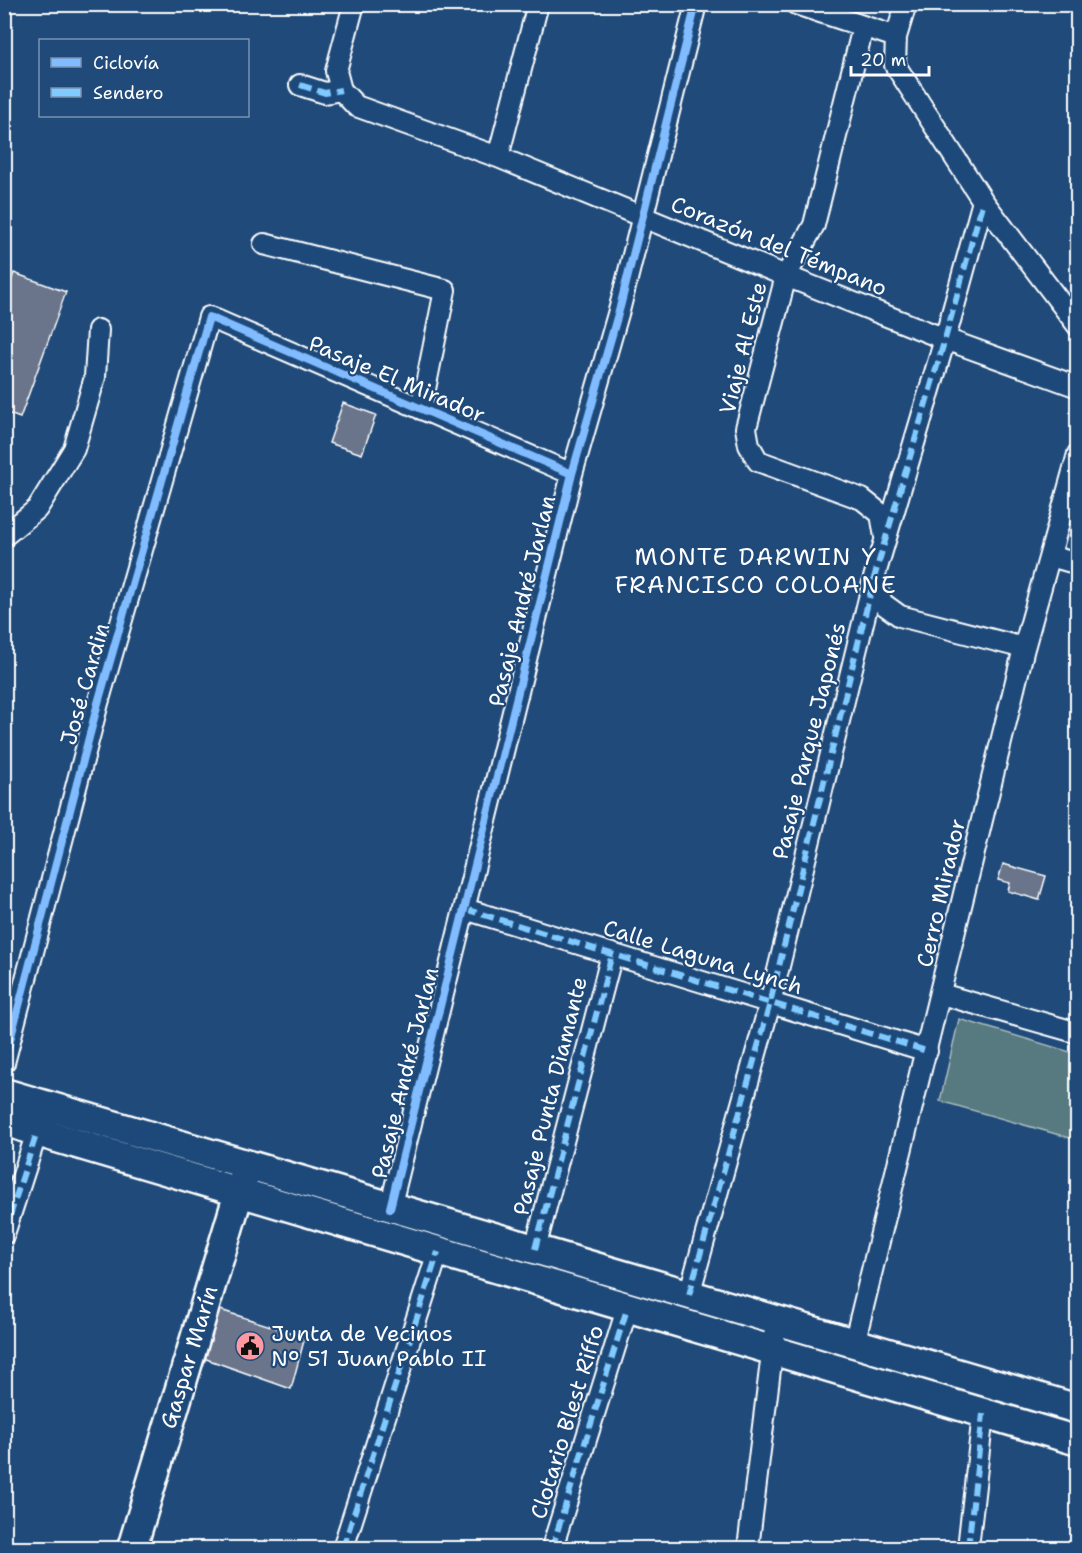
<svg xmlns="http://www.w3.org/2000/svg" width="1082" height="1553" font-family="'Shantell Sans',sans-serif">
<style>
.green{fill:#577a7f;stroke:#abbcbf;stroke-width:1.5}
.building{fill:#6b748c;stroke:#fff;stroke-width:1.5}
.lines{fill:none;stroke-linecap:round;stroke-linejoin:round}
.street-casing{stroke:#fff;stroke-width:24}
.secondary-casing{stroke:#fff;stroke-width:33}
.street{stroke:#1f4a7a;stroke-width:20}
.secondary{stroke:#1f4a7a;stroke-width:28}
.quiet{stroke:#80caff;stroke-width:6;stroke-dasharray:12 6;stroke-linecap:butt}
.cycleway-casing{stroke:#1f4a7a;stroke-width:11}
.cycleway{stroke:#80bcff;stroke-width:8}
.labels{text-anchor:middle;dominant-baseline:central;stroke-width:4.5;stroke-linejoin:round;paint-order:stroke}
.street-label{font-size:22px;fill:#fff;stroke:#1f4a7a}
.poi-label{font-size:22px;fill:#fff;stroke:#1f4a7a;text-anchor:start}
.neighbourhood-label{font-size:24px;letter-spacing:1.5px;fill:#fff;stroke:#1f4a7a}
</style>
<rect width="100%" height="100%" fill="#1f4a7a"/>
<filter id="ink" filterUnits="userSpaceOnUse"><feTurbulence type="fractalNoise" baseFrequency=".0167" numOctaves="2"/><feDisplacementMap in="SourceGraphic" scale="12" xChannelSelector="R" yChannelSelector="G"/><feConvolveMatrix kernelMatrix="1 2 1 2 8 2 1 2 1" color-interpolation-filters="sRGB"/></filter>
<g filter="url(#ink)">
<path class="green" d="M959 1019 1077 1054V1140L940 1101Z"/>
<path class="building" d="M14 273 66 292 20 418 4 412V300Z
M343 403 376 415 362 454 329 443Z
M1003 864 1046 876 1039 900 1008 891 1010 883 998 880Z
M211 1307 305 1337 291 1389 195 1355Z"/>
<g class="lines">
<g class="street-casing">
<path id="street" d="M354 4 336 71 341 90 356 106 498 157 786 276 945 339 1078 387
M796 4 896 37
M906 4 896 37 895 65 983 201 1078 326
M863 27 814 225 786 276 746 428 749 445 758 461 862 499 881 514 885 537
M300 85 325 93 341 90
M498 157 538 4
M264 244 445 290 421 409
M4 536 37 509 74 449 95 377 98 330
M1050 556 1078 564
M874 578 882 603 900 616 1024 648
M465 909 927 1051
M941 994 1078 1033
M4 1063 98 703 209 317 572 474
M390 1208 572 474 620 307 696 4
M4 1234 37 1132
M535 1249 612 954
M689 1295 770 1003 874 578 945 339 983 201
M854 1344 1024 648 1078 454
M343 1548 438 1252
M552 1548 627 1309
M748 1548 776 1321
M968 1548 983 1414"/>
</g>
<g class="secondary-casing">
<path id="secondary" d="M4 1093 1078 1409
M4 1120 37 1132 1078 1441
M132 1548 244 1176"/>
</g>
<use href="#street" class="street"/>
<use href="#secondary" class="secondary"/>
<path class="quiet" d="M300 85 325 93 341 90
M465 909 927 1051
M4 1234 37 1132
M535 1249 612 954
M689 1295 770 1003 874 578 945 339 983 201
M343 1548 438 1252
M552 1548 627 1309
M968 1548 983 1414"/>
<g class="cycleway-casing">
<path id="cycleway" d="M4 1063 98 703 209 317 572 474
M390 1208 572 474 620 307 696 4"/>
</g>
<use href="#cycleway" class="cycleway"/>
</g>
</g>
<defs>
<g id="civic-disc" transform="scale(1.5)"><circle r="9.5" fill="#ff9aa2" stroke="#1f4a7a"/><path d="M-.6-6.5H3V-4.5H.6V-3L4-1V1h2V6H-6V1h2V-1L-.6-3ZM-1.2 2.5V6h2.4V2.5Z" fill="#111"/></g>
</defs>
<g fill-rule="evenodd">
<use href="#civic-disc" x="250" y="1346"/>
</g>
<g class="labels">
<g class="street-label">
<text transform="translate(779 246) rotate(22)">Corazón del Témpano</text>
<text transform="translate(743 348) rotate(-76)">Viaje Al Este</text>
<text transform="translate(397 379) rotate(23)">Pasaje El Mirador</text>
<text transform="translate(522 601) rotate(-76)">Pasaje André Jarlan</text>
<text transform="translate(85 684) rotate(-74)">José Cardin</text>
<text transform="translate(809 741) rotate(-76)">Pasaje Parque Japonés</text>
<text transform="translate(941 893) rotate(-77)">Cerro Mirador</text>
<text transform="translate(703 957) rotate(17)">Calle Laguna Lynch</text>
<text transform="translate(405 1073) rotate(-76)">Pasaje André Jarlan</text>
<text transform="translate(550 1096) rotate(-76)">Pasaje Punta Diamante</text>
<text transform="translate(189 1357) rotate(-73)">Gaspar Marín</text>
<text transform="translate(567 1422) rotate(-73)">Clotario Blest Riffo</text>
</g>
<g class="poi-label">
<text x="271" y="1333">Junta de Vecinos<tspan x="271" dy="25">Nº 51 Juan Pablo II</tspan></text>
</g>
<g class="neighbourhood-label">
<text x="756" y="557">MONTE DARWIN Y<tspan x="756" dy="28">FRANCISCO COLOANE</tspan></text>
</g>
</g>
<rect width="1082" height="1553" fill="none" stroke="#1f4a7a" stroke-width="24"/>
<rect x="12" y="12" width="1058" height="1529" fill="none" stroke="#fff" stroke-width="2" filter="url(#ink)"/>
<rect x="39" y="39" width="210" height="78" fill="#1f4a7a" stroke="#7992af" stroke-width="1.5"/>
<rect x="51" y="58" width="30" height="9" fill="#80bcff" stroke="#7992af" stroke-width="1.5"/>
<text x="93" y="69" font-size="18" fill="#ffffff">Ciclovía</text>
<rect x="51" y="88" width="30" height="9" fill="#80caff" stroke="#7992af" stroke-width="1.5"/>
<text x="93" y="99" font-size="18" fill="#ffffff">Sendero</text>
<path d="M851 66v9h78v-9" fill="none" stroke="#ffffff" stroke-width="3"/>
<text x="860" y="66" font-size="18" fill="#ffffff" stroke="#1f4a7a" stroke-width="4.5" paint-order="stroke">20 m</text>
</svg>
